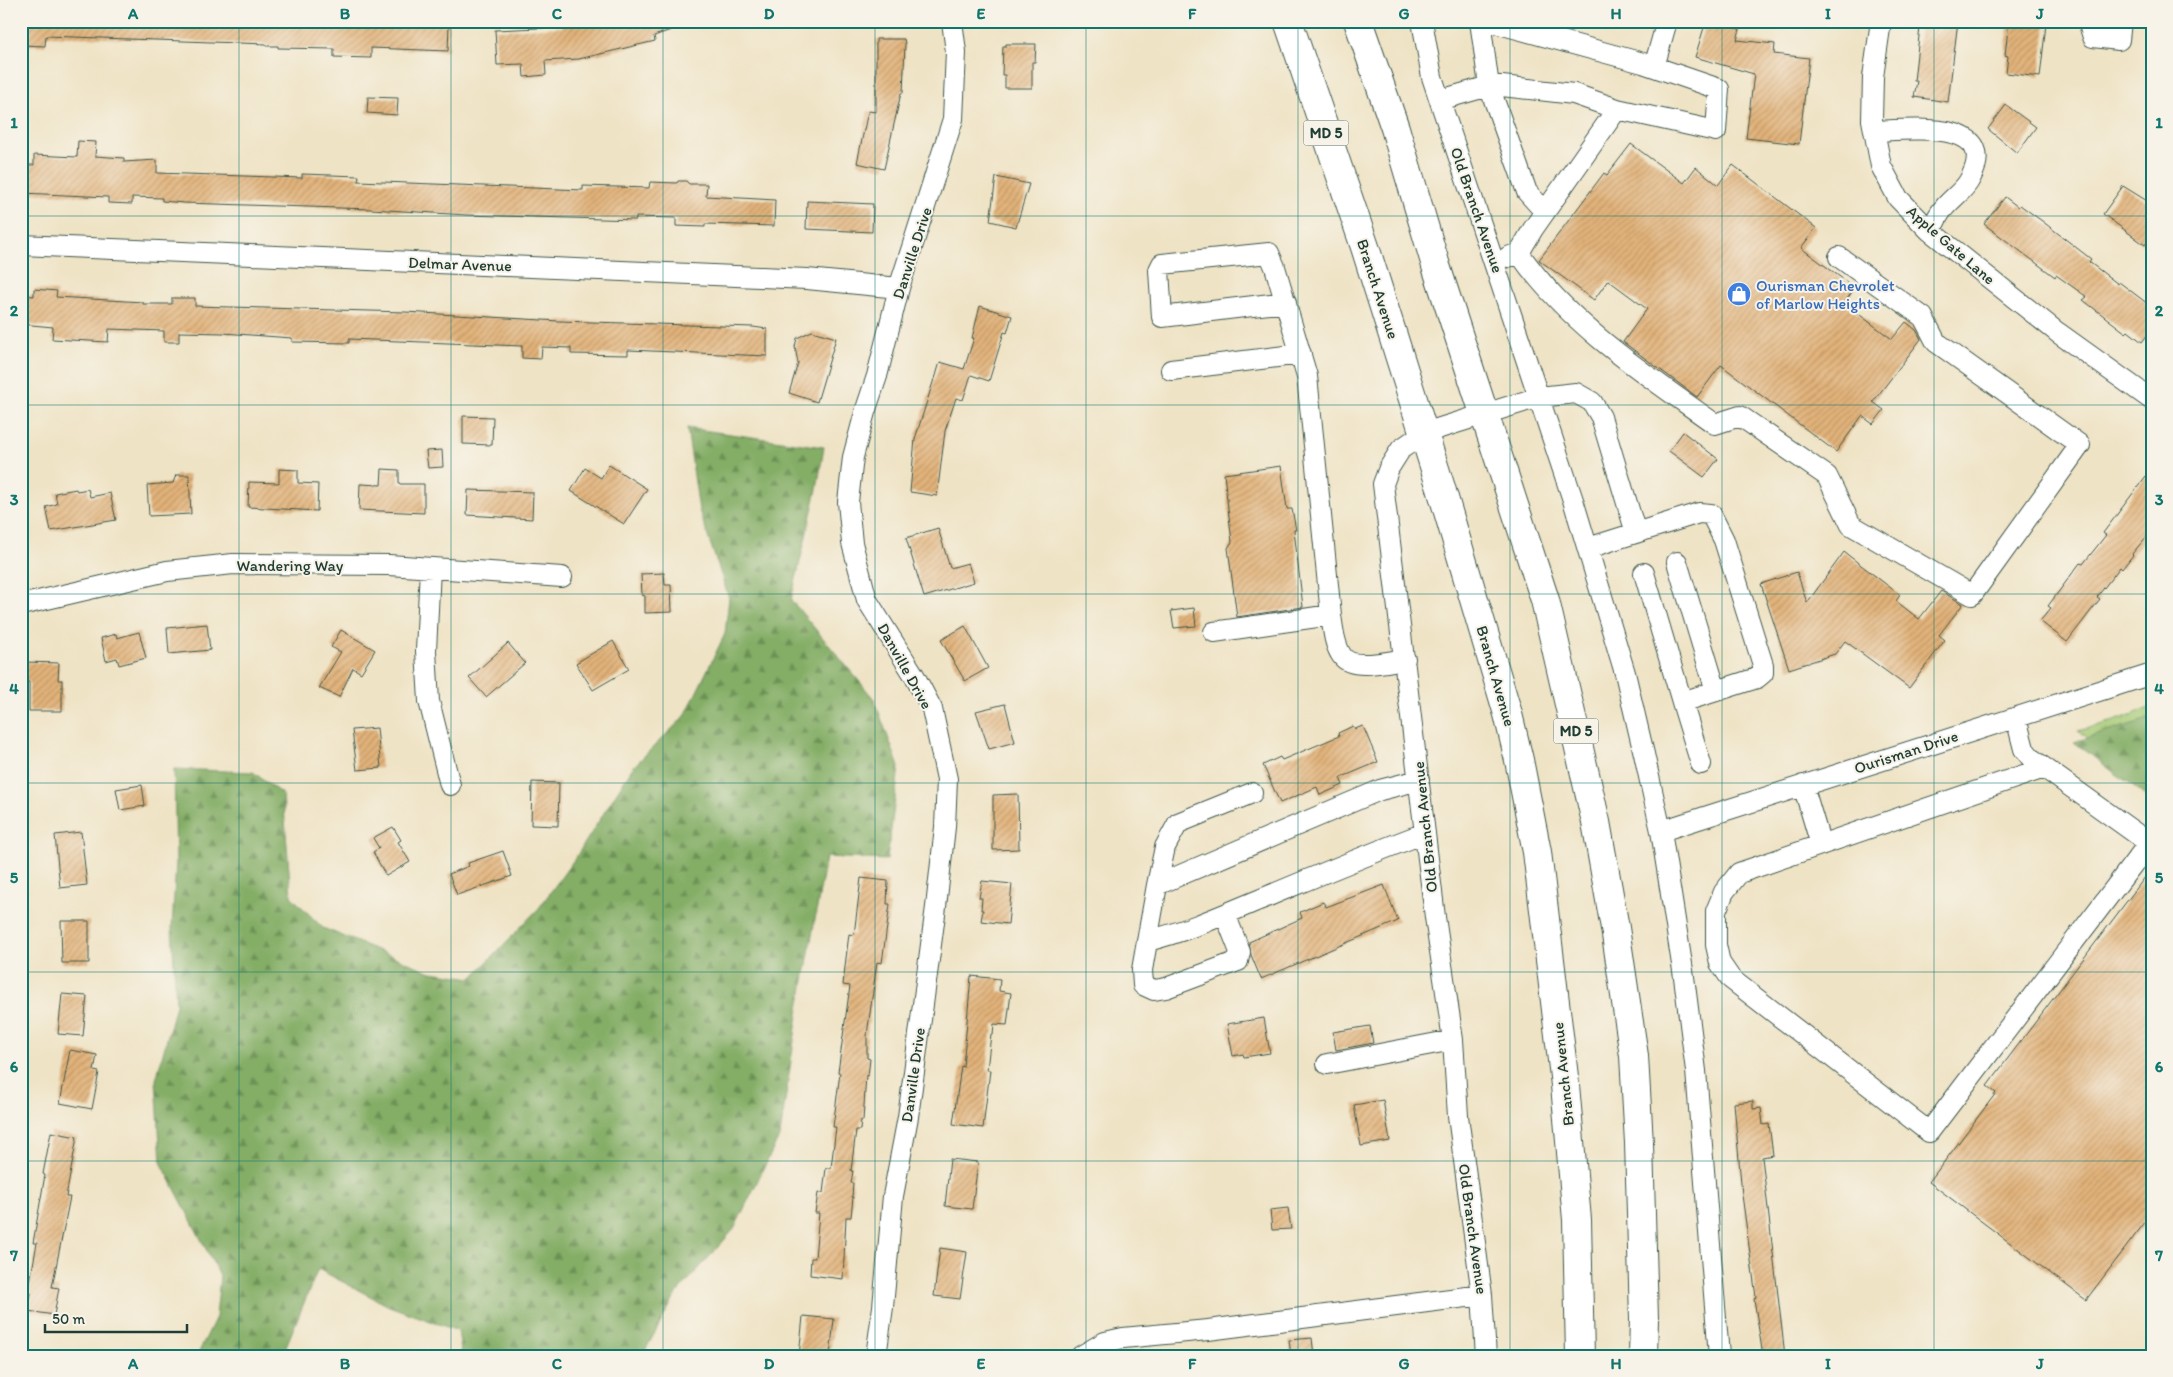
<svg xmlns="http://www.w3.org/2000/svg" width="2173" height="1377" font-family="Itim,sans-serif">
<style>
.grass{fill:url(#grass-tufts);stroke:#628454}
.forest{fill:url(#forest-firs);stroke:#52764d}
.building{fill:url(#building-hatch)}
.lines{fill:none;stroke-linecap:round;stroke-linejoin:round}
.minor-casing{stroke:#3e564a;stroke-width:22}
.highway-casing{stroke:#3e564a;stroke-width:30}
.minor{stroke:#fff;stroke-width:20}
.highway{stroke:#fff;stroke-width:28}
.grid{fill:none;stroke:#0f766e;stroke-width:1;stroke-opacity:0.55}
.labels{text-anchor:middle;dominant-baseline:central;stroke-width:4;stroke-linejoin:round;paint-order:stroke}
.shield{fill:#f7f3e8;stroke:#60746a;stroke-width:1}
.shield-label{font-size:15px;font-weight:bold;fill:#1f3d34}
.street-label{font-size:16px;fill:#1f3d34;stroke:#f7f3e8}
.shop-label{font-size:16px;fill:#366cbe;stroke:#f7f3e8;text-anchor:start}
.neatline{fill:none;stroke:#0f766e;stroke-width:2}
.grid-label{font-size:16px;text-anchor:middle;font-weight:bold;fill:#0f766e}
</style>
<defs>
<pattern id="grass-tufts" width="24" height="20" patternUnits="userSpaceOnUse" patternTransform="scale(1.25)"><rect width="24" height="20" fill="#a5ca74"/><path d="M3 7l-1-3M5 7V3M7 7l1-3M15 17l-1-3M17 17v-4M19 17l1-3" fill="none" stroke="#86a560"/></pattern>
<pattern id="forest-firs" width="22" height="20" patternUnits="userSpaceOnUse" patternTransform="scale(1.25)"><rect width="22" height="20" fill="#84ae66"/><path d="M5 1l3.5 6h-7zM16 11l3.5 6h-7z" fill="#6b8f55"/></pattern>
<pattern id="building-hatch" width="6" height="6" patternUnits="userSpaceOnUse" patternTransform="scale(1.25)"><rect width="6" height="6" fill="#e3b37a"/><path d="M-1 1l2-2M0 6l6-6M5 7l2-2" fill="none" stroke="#b79365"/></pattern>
</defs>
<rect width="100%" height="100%" fill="#f7f3e8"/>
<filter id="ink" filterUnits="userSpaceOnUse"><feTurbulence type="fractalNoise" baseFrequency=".02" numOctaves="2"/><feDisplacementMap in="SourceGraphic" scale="10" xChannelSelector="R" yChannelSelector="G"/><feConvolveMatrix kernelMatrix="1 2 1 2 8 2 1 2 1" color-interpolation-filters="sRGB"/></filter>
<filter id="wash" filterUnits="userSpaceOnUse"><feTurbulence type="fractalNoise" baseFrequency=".0096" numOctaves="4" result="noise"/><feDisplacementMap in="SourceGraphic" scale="20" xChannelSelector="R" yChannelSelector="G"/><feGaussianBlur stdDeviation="1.12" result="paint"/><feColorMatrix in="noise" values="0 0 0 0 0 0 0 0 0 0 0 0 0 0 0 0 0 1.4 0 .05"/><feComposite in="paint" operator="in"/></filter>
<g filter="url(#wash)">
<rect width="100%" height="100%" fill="#efe3c5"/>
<path class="grass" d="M2152 707V787L2078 731 2114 721Z"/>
<path class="forest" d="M687 428 824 447 817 489 791 600 874 699 899 767 887 860 826 857 798 1014 780 1135 734 1229 677 1293 642 1356H462L458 1331 389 1306 318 1269 282 1356H197L216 1317 220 1276 161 1162 156 1080 176 1005 172 928 176 863 174 769 253 772 283 795 291 896 323 928 431 972 472 978 539 908 576 857 633 767 685 716 725 634 729 598 699 510Z
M2152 718V801L2074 742Z"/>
<g id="blocks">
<path class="building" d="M21 21H433V23L449 24 448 51 371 48V58L334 57V49L278 48V46H266V44L46 36 45 46 21 45Z
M606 21 690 23 654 36 655 41 579 59 545 61 546 75 524 77 523 64 497 65 495 30 562 27V24Z
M1706 21H1737L1735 28 1740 29 1737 40 1775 44 1774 54 1809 58 1799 144 1746 138 1754 74 1695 57Z
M1924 21H1958L1948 102 1914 97 1917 81H1914L1920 27 1923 28Z
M2009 21H2043V24H2046L2040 77 2006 73 2008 56 2005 55Z
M876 39H904L905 44 903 93H901L884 169 857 163 868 111 876 112Z
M1006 44H1036L1035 62H1032V88H1005V75H1002L1003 46H1006Z
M368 97 398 98 397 115 367 113Z
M2006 105 2036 127 2017 153 1988 129Z
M78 141 96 142 95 156 124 158V162L157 160V173L302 178V174L359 176 358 181 583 190V186L649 188 650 182 677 183 678 181H686L689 184H707L706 196 775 200 774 226 705 224V227L676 226V218L636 217V220L466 215 371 209 184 203 162 201V198L132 197V204L108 203V197L22 193 23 165H34V155L77 157Z
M1631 144 1684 183 1696 167 1718 185 1733 165 1816 228 1801 248 1855 288 1844 303 1892 339 1906 322 1916 330 1921 339 1873 402 1884 410 1873 424 1862 416 1836 452 1721 365 1697 397 1623 342 1647 309 1608 280 1594 300 1539 260 1604 173 1607 175Z
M996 177 1029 184 1016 227 990 221Z
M2123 186 2152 204V236L2145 245 2103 214Z
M2005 197 2018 207 2020 205 2042 221 2091 259 2089 262 2118 284 2119 282 2152 307V329L2142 342 2128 331 2126 333 2083 300 2087 297 2056 275 2055 277 1984 224Z
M807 201 873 204 872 232 806 229Z
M34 289 57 291 56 297 143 302V304H172V298H195V306L405 312 559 321 753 327 767 329V356L628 350V355L571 354V348L542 347 541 359 522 358V346L349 339V343L292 342V338L223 333 179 332V342H164V331L109 329 108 342 52 339 53 327 21 324V295L34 296Z
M980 306 1012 316 1007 333 1004 332 989 381 971 375 963 400 956 398 945 431 937 496 910 492 915 439 934 379H935L940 362 964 369 974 338H972Z
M812 331 836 338 817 402 789 393 798 363 795 347 797 338Z
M463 416 493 417 492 445 463 444Z
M1683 432 1718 459 1704 477 1669 451Z
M442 450 443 467 428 468 426 451Z
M609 465 647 489 624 524 571 491 585 468 601 478Z
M1281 466 1287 509H1292L1296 530H1294L1303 607 1237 617 1228 548 1232 542 1224 474Z
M2152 468V530L2132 554 2133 555 2122 569 2120 567 2097 597 2100 599 2067 642 2040 621 2051 608 2048 606 2080 563 2083 564 2106 535 2103 533Z
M279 469 298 470V483L318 484 317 511 248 507 249 482 279 483Z
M382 469 399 470V484H424V513L359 510 360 484 381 485Z
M176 475H189L191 514 149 516 147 485 173 483Z
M76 489 77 491 88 489 90 497 110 493 116 520 51 531 46 507 57 504 55 493Z
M468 490 533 492 532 519 467 515Z
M938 528 950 568 968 563 974 582 924 597 906 538Z
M1844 552 1900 595 1896 601 1919 619 1941 591 1963 604 1939 635 1945 640 1909 688 1845 641 1835 654 1789 669 1761 584 1797 572 1807 603Z
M664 573 665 585H671L672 612 645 613V596L642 595 641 574Z
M1194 608 1196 626 1174 628 1171 611Z
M207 624 210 650 169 654 167 628Z
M965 626 988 668 965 681 941 640Z
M341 630 375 650 361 673 353 668 339 697 319 688 341 652 331 647Z
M139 632 146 658 119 665 117 658 106 661 101 638 116 634 117 638Z
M613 641 629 669 593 690 576 663Z
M508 643 525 663 486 697 469 678Z
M25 662 59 663 58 680H62V711H29V682H25Z
M1005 704 1015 742 989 749 976 711Z
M1353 726 1355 729 1363 726 1378 762 1340 778 1343 785 1320 795 1317 787 1280 803 1263 765 1280 757 1282 760 1339 736 1338 733Z
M377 728 381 768 357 770 352 730Z
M532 782 559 783 558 826 531 825Z
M142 785 145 806 120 810 116 789Z
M1018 794 1019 849 993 850V795Z
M393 827 401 840 398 842 410 862 386 876 373 852 379 848 373 838Z
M81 832 87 885 60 888 55 835Z
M503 851 512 876 457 895 449 874 469 866 468 863Z
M2152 868V1213L2086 1300 1929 1182 1996 1093 1987 1086Z
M861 878 888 881 887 904H890L882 963 877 962 867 1035V1058L870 1059 868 1076 866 1075 863 1121 861 1120 860 1130H856L851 1171H853L851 1183H853L852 1197H853L851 1217H846L843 1279 810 1275 811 1258H815L819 1213H815L818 1193H823L826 1168H831L836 1127H833L840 1073 838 1072 850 986 843 985 846 958 849 934 854 935Z
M982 881 1012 884 1008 924 981 921 983 910H981L982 898H979Z
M1384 885 1398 921 1261 979 1251 955 1249 942 1302 918 1300 912 1323 902 1326 907Z
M61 921H89V963H62Z
M971 976 1000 979 999 991 1011 993 1007 1025 994 1024 993 1034H991L987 1070H990L983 1128 953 1124 961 1066 963 1067Z
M62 994 87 996 83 1036 58 1034Z
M1264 1018 1270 1053 1244 1057 1243 1054 1233 1056 1227 1024Z
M1370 1026 1373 1043 1336 1050 1333 1032Z
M70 1050 97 1055 94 1071 99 1072 92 1109 60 1103Z
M1383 1100 1390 1141 1361 1146 1354 1105Z
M1753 1101V1109L1761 1108 1763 1125 1769 1124 1773 1155 1762 1157 1785 1356H1763L1754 1299 1756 1297 1742 1195 1734 1103Z
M51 1132 77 1137 66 1197H70L52 1287 59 1288 54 1315 28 1311 31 1293H28L37 1243H33L45 1175 43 1174Z
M950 1159 978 1162 972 1209 945 1206Z
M1288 1208 1291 1229 1272 1230 1270 1210Z
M940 1248 967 1252 960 1299 934 1296Z
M803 1316 834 1319 830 1356H799Z
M1312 1338 1314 1356H1291L1289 1340Z"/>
</g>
</g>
<g filter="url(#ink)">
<use href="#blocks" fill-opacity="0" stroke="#3e564a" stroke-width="1"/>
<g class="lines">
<g class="minor-casing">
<path id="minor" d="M1422 21 1432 77 1573 500 1625 673 1644 754 1661 831 1684 977 1696 1071 1719 1356
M1480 21 1489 86 1527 192 1545 212
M1488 21 1643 63 1719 89 1716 131 1617 109 1533 229 1519 253 1508 257
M1881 21 1873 77 1872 120 1881 166 1898 198 1930 231 2057 332 2152 400
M2088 21 2093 37 2119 40 2121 21
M1654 67 1667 21
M1440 100 1489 86H1502L1574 94 1617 109
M1874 131C1906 130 2003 118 1970 179 1965 190 1952 198 1944 208 1938 214 1935 223 1930 231
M21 245 807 279 899 288
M1519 253C1569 325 1645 374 1715 424L1740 416 1827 476 1851 525 1972 595 2080 445 1936 342 1923 317 1839 257
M1286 302 1162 317 1159 270 1162 264 1269 253 1275 267 1307 376 1331 615
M1171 370 1301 354
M1588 548 1699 513 1711 514 1724 540 1763 665V673L1757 678 1682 702 1644 573
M1677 562 1716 691
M430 568 426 651 429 701 450 785
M21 605 167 571 233 564 389 565 562 577
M1214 632 1331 615C1333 628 1334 645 1342 656 1352 671 1390 661 1405 659
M1682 702 1701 764
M2016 718 2024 749 2032 759 2152 845
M2044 768 1739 873 1724 892 1716 911V945L1720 963 1731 979 1929 1132 2149 843
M1803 785 1821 845
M1252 793 1178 823 1165 847 1157 885 1380 790 1419 780
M1661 831 2152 674
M1157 885 1142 970 1143 985 1154 990 1166 988 1238 961 1240 952 1225 914
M1147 941C1188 931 1227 913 1266 897 1319 875 1371 853 1425 833
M1327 1064 1453 1040
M876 1356 883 1307 893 1196 908 1117 936 907 945 827 947 779 932 709 914 675 867 600 852 543 848 502 853 457 865 412 877 376 899 288 953 119 956 52 952 21
M1081 1356 1105 1342 1123 1338 1208 1330 1482 1295
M1486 1356 1482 1295 1458 1116 1453 1040 1435 917 1383 484 1389 468 1401 449 1424 433 1539 397 1576 393 1592 402 1601 417 1636 533"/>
</g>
<g class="highway-casing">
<path id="highway" d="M1288 21 1365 247 1441 488 1508 714 1519 760 1537 852 1565 1085 1577 1220 1580 1356
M1358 21 1395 128 1436 266 1545 600 1596 822 1615 928 1634 1056 1639 1143 1644 1319 1643 1356"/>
</g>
<use href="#minor" class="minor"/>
<use href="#highway" class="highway"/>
</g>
</g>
<path class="grid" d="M239 21V1356M451 21V1356M663 21V1356M875 21V1356M1086 21V1356M1298 21V1356M1510 21V1356M1722 21V1356M1934 21V1356M21 216H2152M21 405H2152M21 594H2152M21 783H2152M21 972H2152M21 1161H2152"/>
<defs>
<g id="shop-disc" transform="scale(1.25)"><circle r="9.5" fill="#3f7fe0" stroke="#f7f3e8"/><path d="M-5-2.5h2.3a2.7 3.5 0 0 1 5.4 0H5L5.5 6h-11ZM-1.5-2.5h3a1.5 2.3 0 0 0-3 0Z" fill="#fff"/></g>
</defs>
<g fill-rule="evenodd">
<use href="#shop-disc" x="1739" y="294"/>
</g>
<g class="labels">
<g class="shield">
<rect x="1303.5" y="120.5" width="45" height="25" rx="4"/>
<rect x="1553.5" y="718.5" width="45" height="25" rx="4"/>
</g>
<g class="shield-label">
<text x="1326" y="133">MD 5</text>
<text x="1576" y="731">MD 5</text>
</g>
<g class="street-label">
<text transform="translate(1477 210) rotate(71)">Old Branch Avenue</text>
<text transform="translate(1951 245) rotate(41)">Apple Gate Lane</text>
<text transform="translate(912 253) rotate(-72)">Danville Drive</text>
<text transform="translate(460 264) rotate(2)">Delmar Avenue</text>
<text transform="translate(1378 289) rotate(72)">Branch Avenue</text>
<text x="290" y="565">Wandering Way</text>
<text transform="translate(905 666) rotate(61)">Danville Drive</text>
<text transform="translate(1496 676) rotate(74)">Branch Avenue</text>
<text transform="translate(1906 752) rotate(-18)">Ourisman Drive</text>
<text transform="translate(1425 827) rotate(-96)">Old Branch Avenue</text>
<text transform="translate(1563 1074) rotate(-96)">Branch Avenue</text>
<text transform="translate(913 1075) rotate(-82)">Danville Drive</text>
<text transform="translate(1473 1229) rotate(82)">Old Branch Avenue</text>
</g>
<g class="shop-label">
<text x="1756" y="285">Ourisman Chevrolet<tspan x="1756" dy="18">of Marlow Heights</tspan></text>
</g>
</g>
<rect width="2173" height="1377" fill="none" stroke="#f7f3e8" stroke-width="55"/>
<path d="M45 1324v8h142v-8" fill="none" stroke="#1f3d34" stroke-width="2.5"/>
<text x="52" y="1324" font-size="15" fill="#1f3d34" stroke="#f7f3e8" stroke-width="4" paint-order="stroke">50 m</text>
<rect x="28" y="28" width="2118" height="1322" class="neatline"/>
<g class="grid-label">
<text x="133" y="19">A</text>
<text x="345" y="19">B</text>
<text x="557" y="19">C</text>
<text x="769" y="19">D</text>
<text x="981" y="19">E</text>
<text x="1192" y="19">F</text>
<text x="1404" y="19">G</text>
<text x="1616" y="19">H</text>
<text x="1828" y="19">I</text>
<text x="2040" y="19">J</text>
<text x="14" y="128">1</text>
<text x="2159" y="128">1</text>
<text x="14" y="316">2</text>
<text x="2159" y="316">2</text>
<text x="14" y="505">3</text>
<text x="2159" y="505">3</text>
<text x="14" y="694">4</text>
<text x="2159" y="694">4</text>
<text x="14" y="883">5</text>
<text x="2159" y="883">5</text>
<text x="14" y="1072">6</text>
<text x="2159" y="1072">6</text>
<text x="14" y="1261">7</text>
<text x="2159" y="1261">7</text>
<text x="133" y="1369">A</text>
<text x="345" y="1369">B</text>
<text x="557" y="1369">C</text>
<text x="769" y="1369">D</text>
<text x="981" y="1369">E</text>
<text x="1192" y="1369">F</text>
<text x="1404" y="1369">G</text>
<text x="1616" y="1369">H</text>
<text x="1828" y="1369">I</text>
<text x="2040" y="1369">J</text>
</g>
</svg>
